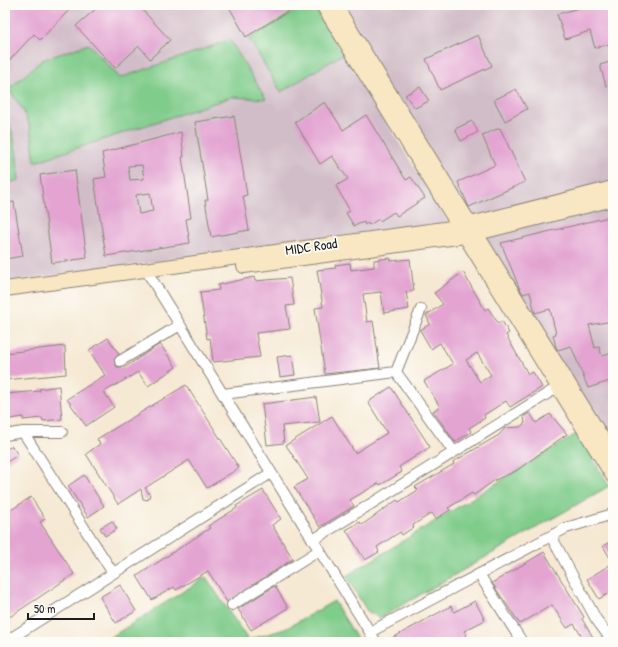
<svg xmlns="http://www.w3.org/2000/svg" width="618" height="647" font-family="'Patrick Hand',sans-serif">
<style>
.industrial{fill:#d1bdc8}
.green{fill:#80cc8b;stroke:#4e7454}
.building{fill:#e3a4d2;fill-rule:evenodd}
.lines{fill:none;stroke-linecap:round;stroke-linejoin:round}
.minor-casing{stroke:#898278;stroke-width:12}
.secondary-casing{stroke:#898278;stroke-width:16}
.minor{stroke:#fff;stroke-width:10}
.secondary{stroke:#f9e7c3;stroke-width:14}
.labels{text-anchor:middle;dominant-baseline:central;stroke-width:3.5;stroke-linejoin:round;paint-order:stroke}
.street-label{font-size:14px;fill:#1c1c1c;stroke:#fdfcf7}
</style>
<rect width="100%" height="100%" fill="#fdfcf7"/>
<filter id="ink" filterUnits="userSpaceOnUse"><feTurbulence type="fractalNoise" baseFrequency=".025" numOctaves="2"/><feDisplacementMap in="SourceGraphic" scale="8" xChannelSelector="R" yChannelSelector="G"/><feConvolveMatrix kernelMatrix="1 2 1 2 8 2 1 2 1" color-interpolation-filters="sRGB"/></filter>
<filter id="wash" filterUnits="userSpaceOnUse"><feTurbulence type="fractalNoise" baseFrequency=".012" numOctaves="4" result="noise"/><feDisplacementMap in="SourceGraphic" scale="16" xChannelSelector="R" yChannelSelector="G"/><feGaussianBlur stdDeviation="0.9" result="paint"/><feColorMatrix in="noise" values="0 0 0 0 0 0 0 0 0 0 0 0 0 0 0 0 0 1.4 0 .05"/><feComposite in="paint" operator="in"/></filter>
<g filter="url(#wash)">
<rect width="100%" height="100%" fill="#f6e9d4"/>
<path class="industrial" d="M5 5H313L449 223 5 282Z
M336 5H613V458Z"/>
<path class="green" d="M306 5H313L343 54 281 92 249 39Z
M230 40 266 99 232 97 35 162 30 127 24 112 9 89 42 60 89 44 120 78Z
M5 116C16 135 17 158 19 180L5 184Z
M578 433 609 486 380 618 367 611 346 576Z
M206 577 248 640 285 629 334 601 359 642H103Z"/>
<g id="blocks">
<path class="building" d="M9 5H68L71 8 40 40 34 34 5 65V9Z
M106 5H138L170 40 150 59 139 46 115 68 76 26 99 6 102 8Z
M228 5H298L246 37Z
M582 5H613V43L595 48 590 31 565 39 557 14 583 7Z
M478 35 492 66 440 90 426 59Z
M613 61V84L606 86 600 65Z
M420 87 429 101 415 108 405 95Z
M516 89 527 109 505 121 494 100Z
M325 102 343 130 366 115 406 180 411 177 425 198 397 216 394 212 380 221 379 219 369 225 368 223 365 225 364 222 354 226 346 213 350 211 336 186 348 179 332 156 320 164 295 122Z
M234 116 247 195 243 196 249 230 211 237 205 200H208L195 122Z
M472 121 478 132 461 141 455 129Z
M500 128 525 182 469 207 458 182 495 165 482 135Z
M181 132 184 157H182L191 218 186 219 190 243 106 256 94 179 106 177 102 153ZM142 165 144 179 130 180 128 166ZM150 193 153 211 139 214 136 195Z
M75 170 87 258 52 263 40 175Z
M14 202 23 256 5 259V203Z
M613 216V321L589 325 595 348 599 347 602 356 613 353V380L588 388 571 346 558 350 556 347 553 335 556 334 550 309 535 313 530 292 523 294 519 287 501 243Z
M390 258 391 261 410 259 414 291 406 292 409 309 384 313 381 292 363 294 367 322 373 321 380 368 325 374 315 308 323 307 317 270 336 268 335 265 350 263 351 270 374 267V260Z
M463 272 485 310 488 308 498 323 502 321 509 333 506 335 528 374 533 372 542 387 510 407 506 401 484 415 485 418 469 428 471 432 455 442 433 411 440 407 424 381 453 364 440 343 431 349 420 330 430 324 426 315 443 304 434 293ZM477 353 491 375 480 382 466 360Z
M254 277 255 281 290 278 294 305 286 306 290 329 256 333 260 357 213 362 210 338 207 339 200 292 219 290 218 285Z
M108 338 119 354 114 361 117 367H125L160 344 176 367 148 386 138 372 104 392 114 407 86 426 67 399 105 375 89 350Z
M65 346 66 374 5 380V353Z
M292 355 295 375 280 377 277 357Z
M186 385 239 468 207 488 189 460 145 488 150 495 148 500 143 499 141 489 118 504 86 454 100 444 97 439Z
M59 386 62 419 43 421 42 418 23 420V417L5 420V394L40 391 39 389Z
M391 387 430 447 399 467 402 472 380 485 379 483 350 500 354 506 320 527 294 487 308 479 286 445 332 416 355 453 387 433 368 402Z
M316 397 320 422 282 426 284 443 267 445 262 404Z
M530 413 536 423 550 414 567 434 516 471 495 480 474 495 472 493 448 508 450 510 436 519 432 513 413 525 414 527 402 535 400 532 377 547 379 552 365 560 346 530 360 522 362 525 397 500 399 502 418 490 415 487 454 464 453 462 499 435 505 428 520 427 525 423 524 416Z
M12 446 18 455 5 463V450Z
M84 475 104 506 88 517 68 486Z
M263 490 281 519 272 525 293 559 227 602 208 571 176 590 174 587 152 600 137 576 210 528 208 526 237 508 236 506Z
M31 497 45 519 40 522 74 574 8 618 5 612V514Z
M112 521 117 529 105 536 100 528Z
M613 540V591L599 599 587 579 613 563 603 546Z
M544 552 584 617 582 619 596 642H585L574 624 567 628 552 605 520 624 492 583Z
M120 585 136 611 116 623 100 597Z
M275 586 288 608 251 630 238 609Z
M475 601 485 620 464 631 467 635 454 642H385L451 606 454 612Z"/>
</g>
</g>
<g filter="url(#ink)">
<use href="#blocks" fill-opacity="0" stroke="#898278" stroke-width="1"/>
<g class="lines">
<g class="minor-casing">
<path id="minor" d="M146 270 376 642
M120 361 180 325
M396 372 454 452
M396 372 421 309
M223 394 396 372
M23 432 113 573
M5 435 23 432H62
M551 536 596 619 613 642
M313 540 563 384
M479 574 522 642
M232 605 320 550
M370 632 566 528 613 514
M5 642 271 473"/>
</g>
<g class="secondary-casing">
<path id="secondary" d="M323 5 613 476
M335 5 613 456
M244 266 465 236 613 199
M5 289 459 227 613 188"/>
</g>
<use href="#minor" class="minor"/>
<use href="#secondary" class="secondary"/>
</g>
</g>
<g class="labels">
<g class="street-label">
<text transform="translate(311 246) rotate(-8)">MIDC Road</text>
</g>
</g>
<rect width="618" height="647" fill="none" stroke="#fdfcf7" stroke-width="20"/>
<path d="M28 613v6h66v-6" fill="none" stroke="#1c1c1c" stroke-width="2"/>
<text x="34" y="613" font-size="12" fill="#1c1c1c" stroke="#fdfcf7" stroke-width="3" paint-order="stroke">50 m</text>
</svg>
